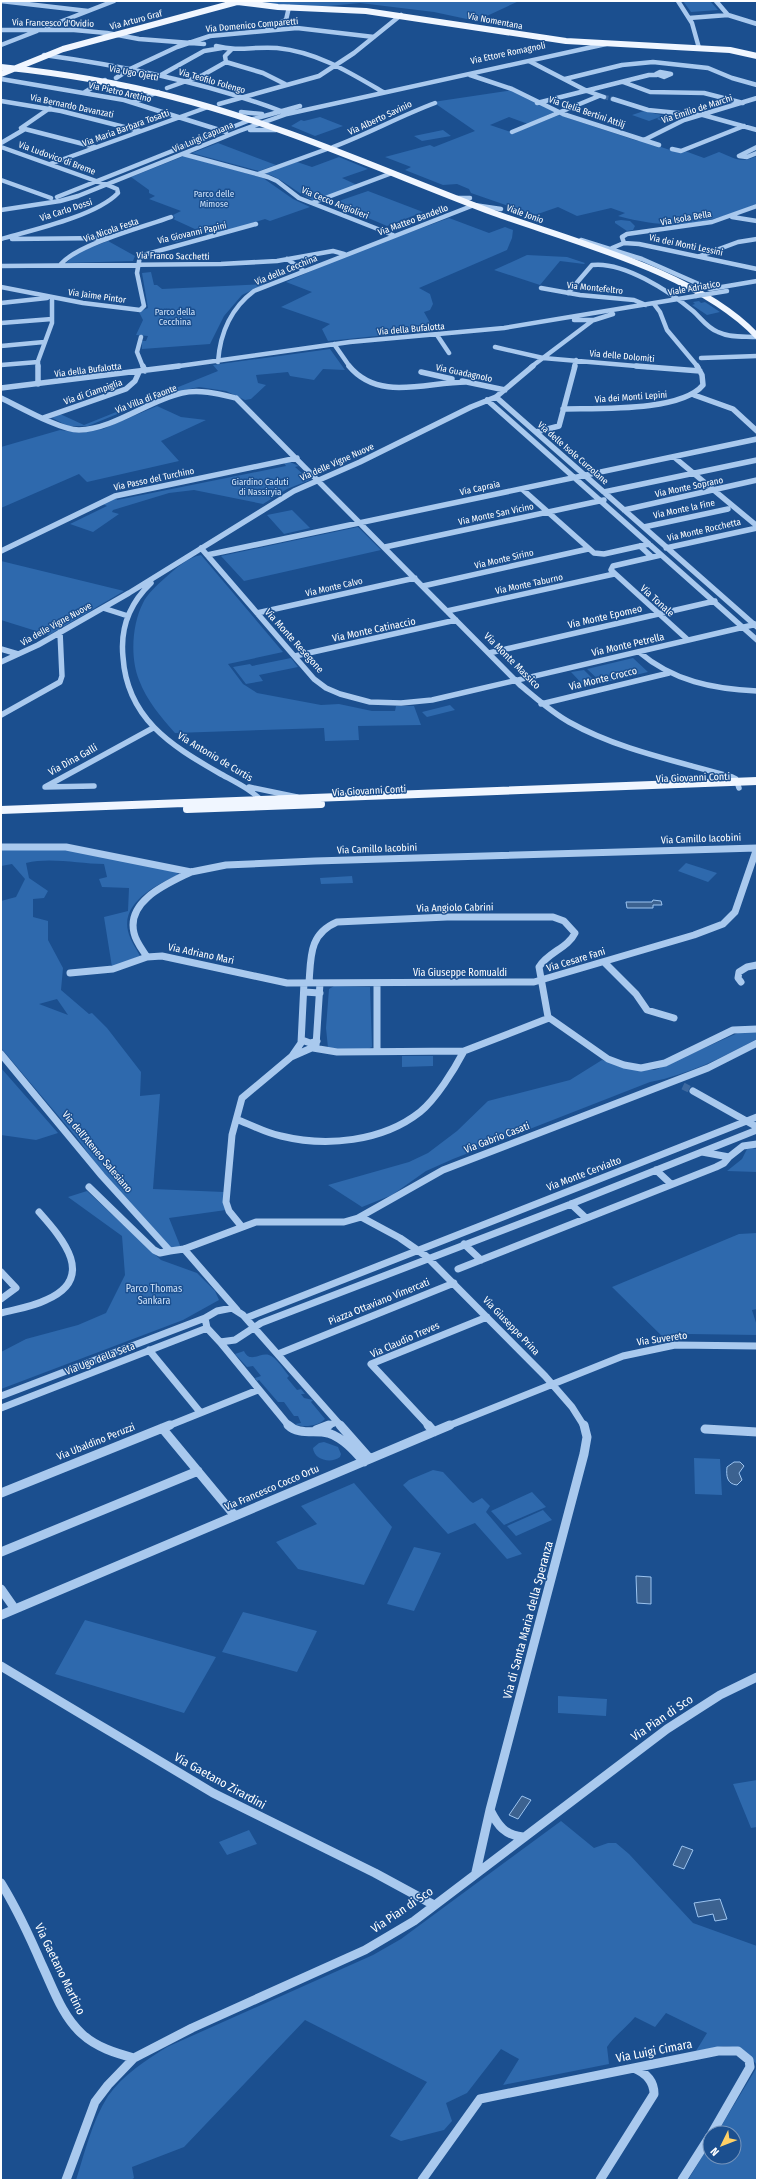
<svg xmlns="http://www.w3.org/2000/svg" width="758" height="2181" font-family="'Fira Sans Condensed',sans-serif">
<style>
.green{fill:#2e69ad;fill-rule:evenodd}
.water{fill:#3c6290;stroke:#9cc4f0}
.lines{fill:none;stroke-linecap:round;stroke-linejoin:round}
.minor-tunnel-far1{stroke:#3d69a0;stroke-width:4.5;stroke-dasharray:4.5 2;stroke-linecap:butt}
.minor-tunnel{stroke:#3d69a0;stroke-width:7;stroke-dasharray:7 3.5;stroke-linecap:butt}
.minor-far3{stroke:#a9c9ee;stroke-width:4.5}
.minor-far2{stroke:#a9c9ee;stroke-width:5.5}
.minor-far1{stroke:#a9c9ee;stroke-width:7}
.minor{stroke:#a9c9ee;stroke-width:9}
.major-far1{stroke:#f0f6ff;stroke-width:6}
.major{stroke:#f0f6ff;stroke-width:8}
.minor-bridge{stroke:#a9c9ee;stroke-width:4.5}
.labels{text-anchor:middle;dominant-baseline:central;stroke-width:3;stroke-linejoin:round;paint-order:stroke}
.far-street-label{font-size:9px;fill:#fff;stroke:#1b4f8f}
.far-park-label{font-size:9px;fill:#cfe3fa;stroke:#1b4f8f}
.street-label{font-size:10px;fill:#fff;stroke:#1b4f8f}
.park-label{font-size:10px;fill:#cfe3fa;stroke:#1b4f8f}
.near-street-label{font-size:12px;fill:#fff;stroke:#1b4f8f}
</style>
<rect width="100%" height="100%" fill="#1b4f8f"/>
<path class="green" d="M248 1H519L476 21 434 12 360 3 328 6H292Z
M683 1H710L718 10 691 12Z
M513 90 554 112 528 124 509 117 490 125 514 133 559 115 638 141 640 140 676 152 685 151 704 158 719 152C735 158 740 164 757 156V204C704 225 674 231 618 216L625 213 611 208 577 216 558 207 535 215 471 193 469 189 457 184 443 185 405 170 411 167 385 157 430 145 434 147 475 131 433 102Z
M644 111 666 116 673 113 683 117 666 123 657 119 660 117 649 121 632 115Z
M320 117 343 126 315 136 291 126 301 120 304 121Z
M443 130 451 136 422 141 414 136Z
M218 143 276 165 259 171 192 153Z
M184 156 263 178 293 199 310 207 270 221 265 219 210 236 173 219 175 218 173 215 181 211 149 199 155 196 149 193V190L131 177Z
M339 157 368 169 342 178 357 185 314 201C296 193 284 179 265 173L297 162 312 167Z
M368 191 423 212 387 226 333 203Z
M449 218 489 233 505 227 513 230 512 238 507 250 419 288 430 294 433 304 430 310 424 312 434 330 328 341 322 329 330 324 281 307 312 292 286 282 350 254Z
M621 220 630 221 635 226 633 230 627 231 615 223V221Z
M193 231 201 235 176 242 168 238Z
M108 241 135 256 133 261 66 263 77 253Z
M527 255 567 257 585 263 584 264 560 261 540 285 494 270Z
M151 272 154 285H157L162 289 265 284 242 295 224 316 210 344 142 349V341H146L148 336 136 335 143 320 139 312 148 308 142 273Z
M699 301 701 303 705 302 720 312 707 315 692 305 695 304 693 302Z
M330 349 345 370 323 369 314 380 290 376 288 372 256 375 258 383 266 385 251 399 245 400 226 391 199 387 166 394 88 426H68L52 418 60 414 84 425 218 371 213 365Z
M157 406 181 417 206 420 161 441 179 461 87 482 79 474 1 508V447L60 430 80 433 103 429Z
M290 462 299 466 295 467 310 480 287 489 263 504 194 490 169 493 113 510 112 512 119 514 93 532 70 524 107 506 103 504 116 498 117 500 286 466 284 463Z
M292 510 310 528 284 534 267 515Z
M358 527 381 550 244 581 221 556Z
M201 555 283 652 228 664 243 684 257 693 321 705 339 704 372 711H395L396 706H414L421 725 358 726 359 740 325 741 324 728 175 733C161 717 147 701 139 680 130 658 132 624 143 603 147 594 158 584 165 578 175 569 188 557 201 555Z
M1 561 124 591 49 635 1 620Z
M291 658 298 667 259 675 263 681 246 684 233 667 250 664 252 666Z
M633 658 648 672 602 683 587 669Z
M584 670 598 684 585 687 571 672Z
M450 705 455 710 427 717 422 712Z
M1 849H67L177 872 178 875C158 884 121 902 128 931 130 940 136 948 140 956L112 967 104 917 128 911 129 888 102 887 99 879 107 877 104 864C79 864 51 857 26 863L29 878 48 891 44 898 33 899V917L48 921V940L63 968 61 990 89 1014 92 1013 107 1028 141 1072 140 1096 160 1094 153 1189 224 1192 226 1210 169 1218 181 1248 172 1250 107 1179 77 1138 1 1048V901L16 897 25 879 12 864 1 866ZM57 999 68 1015 39 1004Z
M686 863 717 873 708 882 678 871Z
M352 876 353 883 321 884 320 878Z
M334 986 370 987 372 1047C360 1054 341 1049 328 1048L326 1028 329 989Z
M757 1031V1039C723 1057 688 1075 650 1082L453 1159 426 1171 392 1195 362 1207 328 1185 409 1162 428 1153 457 1131 488 1101 570 1080 602 1060 635 1070H655L740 1032Z
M402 1056H433V1066L402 1067Z
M1 1068 58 1133 36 1140 1 1135Z
M752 1148 757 1149V1172L727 1171 742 1159 747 1149Z
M87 1191 161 1260 197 1273 215 1291 219 1300 183 1320 1 1389V1352L26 1339 78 1325 106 1313 125 1275 122 1236 68 1197Z
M757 1233V1309L752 1310 757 1326V1335L689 1334 664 1338 612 1287 739 1234Z
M244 1351C250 1364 260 1352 269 1355 276 1357 284 1370 289 1376L287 1378 297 1390 301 1389 305 1394H301L304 1398 313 1400 311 1402 325 1419C319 1426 303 1428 295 1424L301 1423 298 1416H294L284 1402H278L259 1380 257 1381 255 1378 261 1376 253 1366 247 1367 235 1354Z
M324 1442 338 1447 341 1454 340 1457C331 1464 314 1460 313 1448L319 1443Z
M694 1458 720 1459 722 1495 695 1494Z
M433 1470 443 1472 470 1501 473 1503 482 1498 490 1506 486 1512 522 1554 507 1559 475 1523 448 1534 403 1485 409 1480Z
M354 1483 392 1527 364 1585 298 1569 276 1542 317 1524 301 1506Z
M532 1492 546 1507 504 1525 491 1511Z
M543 1510 552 1520 516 1536 507 1526Z
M414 1547 441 1553 414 1611 387 1604Z
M243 1612 317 1631 297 1672 222 1652Z
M85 1620 216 1657 184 1713 55 1674Z
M558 1696 607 1699 606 1716 558 1713Z
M757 1780V1827L751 1828 733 1784Z
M561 1821 594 1848 608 1843H616L629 1854 693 1923 757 1946V2065C735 2039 726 2046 696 2051L707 2033 666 2013 655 2027 635 2017C626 2028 615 2035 607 2047L609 2064 503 2085 519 2059 501 2049 467 2093 446 2103 452 2121 444 2130 401 2141 390 2136 427 2082 305 2020 184 2147 132 2167 134 2178 131 2180H76C85 2152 92 2121 108 2096 123 2075 146 2060 167 2047L373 1955 401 1939Z
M249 1830 257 1844 227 1855 219 1842Z
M757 2067V2180H688L710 2144V2157H734V2133H717Z"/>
<path class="water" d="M653 900 661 901 662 905H653V908H627L626 902H652Z
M734 1462H740L744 1466 739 1473 742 1480 737 1485C727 1484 726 1476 727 1467Z
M636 1576 651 1577V1604L637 1603Z
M522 1796 531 1800 518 1819 509 1815Z
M682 1846 693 1850 684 1869 673 1865Z
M720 1899 727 1919 715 1921 713 1914 698 1917 694 1903Z"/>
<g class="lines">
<path class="minor-tunnel-far1" d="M604 97 613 99"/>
<path class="minor-tunnel" d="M683 1086 693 1091"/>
<path class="minor-far3" d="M1 1 88 11
M678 1 692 23 699 48
M716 1 728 15
M689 18 728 15 757 24
M47 27 114 1
M267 27 286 20 289 7
M1 30H74L107 33 139 39 204 44
M1 45 37 31
M216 46C239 52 255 46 277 48 317 52 349 72 383 92
M44 55C125 66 204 82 281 111
M529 61 587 91 604 97
M226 62 263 73 285 84
M660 72 671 74 664 77 656 74Z
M161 75 204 51 222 48
M470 75 512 89 563 114 659 145
M116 78 130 69 177 47 210 36 297 28 374 37
M1 79 124 100 226 132
M565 79 622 65 653 62 708 68 732 78 757 85
M623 82 650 92 704 93 743 103
M167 88 203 75 226 62 225 56 231 50
M85 92 105 80
M613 99 648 110 698 115
M1 101 61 111 140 131
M134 102 158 92
M537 103 649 75H657
M219 104 319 76 354 53 401 15
M241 112 262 114
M703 115 757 130
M21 128 95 147
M21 128 50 108
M250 130H276
M512 132 599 96
M644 140 684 120 757 98
M1 143 25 129
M1 147 110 186 117 189 118 193C96 216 33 230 1 239
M333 147C368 134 400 116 435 103
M757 147 739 156 747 157 757 153
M672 149 681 151 744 126
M183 154 268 177 277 181 299 198 393 235
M50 164 208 107
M258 174 327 149
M1 180 51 198
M57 197 250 120 300 106
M457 198H470
M312 203 392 173
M1 210 60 201 78 196 239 131 287 114 606 44
M732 217 757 221
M12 239 107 238
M581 240 642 259 710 289 757 281
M624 243 622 237 627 234 712 222 757 206
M612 248 624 243 639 244 757 269
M700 256 738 242 757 239
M287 259 304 271
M61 264C78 244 144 227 171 217
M1 266 221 264 277 261 333 251 344 254
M1 287 83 303 140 310 144 306 137 273 140 256 256 224
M541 288 580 295 634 300 646 305
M568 293 592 265C623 261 669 291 693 311 701 318 707 328 718 332 730 338 744 336 757 337
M1 303 47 298
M654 304 660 312 667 330 698 367
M574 320H594L613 314
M1 323 52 319
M437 335 449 353
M141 337 137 352 143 367
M334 344 350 367
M1 346 44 342
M495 347 543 358 648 367
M701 358 757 356
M218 362C220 333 230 309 254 291L474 205 501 209
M1 365 38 362
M38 367V361L52 323V297
M172 367 350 342 504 328 696 296
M531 367 592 321
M574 367 576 360"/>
<path class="minor-far2" d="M38 366V384
M143 366 145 371
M349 366C379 402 426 382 466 382
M636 366 700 371
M421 372 452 379
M462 381 505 390
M1 388 179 366
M694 395 733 409 757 431
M496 397 757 627
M1 398C20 407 60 430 79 430 114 429 149 400 182 393 200 389 219 394 236 398L520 685C536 698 551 712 569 722 619 750 677 761 732 777L736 779 739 788
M487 400 757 640
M563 409C597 408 681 412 703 385L702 375 697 366
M43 418 126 389 135 381 139 372
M536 432 559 426 575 366
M674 457 757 526
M522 489 594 553 604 554 649 544
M604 492 757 460
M624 510 757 480
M644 527 728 509
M640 546 652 557
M385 547 604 500
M201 548 314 679 326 688 340 694 370 702 401 703 432 700 757 624
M666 548 757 528
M1 551 115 496 297 458
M207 555 757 439
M661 555 613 566 611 570 688 640
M151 583C130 603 120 628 123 657 127 718 170 745 219 773 235 782 251 789 264 803
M423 586 588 549
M103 608 128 616
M447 611 614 574
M257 613 415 578
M1 649 18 654
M639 652C673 681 713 689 757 691
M489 653 715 601
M295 656 456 620
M1 662 38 645 129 593 294 491 360 462 471 407 496 397 533 366
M541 704 669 673
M1 715 60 682 62 676 60 632
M94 786 45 787 153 728
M249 787 297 797"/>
<path class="minor-far1" d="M1 847H66L191 872 226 865 315 861 757 848
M147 957C142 949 136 942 134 933 126 900 169 883 191 872
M604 962 636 994 647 1010 674 1018
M70 973 113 969 147 957 162 956 287 983 534 982 694 935 723 924 735 912 757 848
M741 982 738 978 739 972 747 967 757 965
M309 983C311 956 309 934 337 922L447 917H553L564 921 575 933C568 948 548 952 539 967L548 1017 608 1059 624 1065 641 1068 665 1063 733 1030 757 1029
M377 983V1051
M304 992 320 993
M302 1040 310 1043 317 1041
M313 1048 337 1052 464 1051
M1 1054 102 1176 170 1251 184 1249 256 1222H344L358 1218 443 1170 708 1068 757 1043
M292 1056 301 1043 304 983
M693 1091 757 1127
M238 1120C252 1125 266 1133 281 1136 326 1147 382 1142 420 1112 436 1099 454 1070 464 1051L549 1018
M702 1152 729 1157 743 1146 757 1144
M656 1170 671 1184
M89 1187 154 1250 160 1253 170 1251
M571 1204 586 1218
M361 1217 400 1238 426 1256 545 1376 572 1407 584 1426
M242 1227 229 1211 226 1202 232 1135 242 1098 291 1057 316 1046 320 983
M464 1244 481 1260
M184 1249 237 1310
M458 1269 716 1167 724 1163 729 1157
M1 1272 16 1288 1 1299
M1 1313C16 1309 32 1307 46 1300 97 1278 63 1239 39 1212
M205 1318 207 1328 220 1342 235 1340 261 1323 566 1206 757 1130
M246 1318 757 1117
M220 1342 289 1426
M149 1350 200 1412
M278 1354 454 1283
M1 1396 205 1318 217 1311 232 1308 243 1315 341 1426
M1 1408 207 1328
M168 1426 258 1390
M326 1426 337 1422
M429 1426 371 1364 487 1317
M448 1426 623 1356 675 1345 757 1346"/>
<path class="minor" d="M288 1425C298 1435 315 1430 328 1433 343 1438 354 1450 364 1462
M340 1425 370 1459
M428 1425 434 1432
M162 1428 235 1516
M705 1429 757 1432
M316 1430 329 1425
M1 1493 170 1425
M1 1552 198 1471
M1 1589 15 1609
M1 1615 450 1425
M1 1666 213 1793 375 1873 434 1905
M490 1810C498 1826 505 1835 523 1837
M476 1872 490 1810 584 1454 587 1437 584 1425
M1 1883C17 1909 30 1937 42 1965 53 1988 62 2016 82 2034 96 2047 115 2053 134 2058
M66 2180 95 2102 108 2085 134 2058 192 2028 365 1950 414 1921 667 1729 720 1695 757 1677
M422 2180 480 2099 718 2051H738L749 2060 750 2067 712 2133
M600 2180 654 2094C654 2081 646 2073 634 2068
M682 2180 710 2136"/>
<path class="major-far1" d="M229 1 278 7 366 11 566 41 730 50 757 56
M1 67C59 73 116 82 173 97 283 125 388 173 494 213 575 242 698 273 757 336
M1 74 63 49 237 2"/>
<path class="major" d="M187 809 321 804
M1 810 757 781"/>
<path class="minor-bridge" d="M696 296 727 291"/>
</g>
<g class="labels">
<g class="far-street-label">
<text transform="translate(136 20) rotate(-15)">Via Arturo Graf</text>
<text transform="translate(495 21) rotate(11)">Via Nomentana</text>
<text transform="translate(53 23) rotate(1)">Via Francesco d'Ovidio</text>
<text transform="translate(252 25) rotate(-5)">Via Domenico Comparetti</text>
<text transform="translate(508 53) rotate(-12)">Via Ettore Romagnoli</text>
<text transform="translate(134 73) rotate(11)">Via Ugo Ojetti</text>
<text transform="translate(212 81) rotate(16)">Via Teofilo Folengo</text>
<text transform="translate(120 92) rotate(13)">Via Pietro Aretino</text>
<text transform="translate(72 106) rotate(12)">Via Bernardo Davanzati</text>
<text transform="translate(697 109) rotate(-18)">Via Emilio de Marchi</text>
<text transform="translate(587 112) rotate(19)">Via Clelia Bertini Attilj</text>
<text transform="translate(380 118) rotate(-25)">Via Alberto Savinio</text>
<text transform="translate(126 128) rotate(-20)">Via Maria Barbara Tosatti</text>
<text transform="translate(203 137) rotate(-23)">Via Luigi Capuana</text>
<text transform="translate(57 158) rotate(20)">Via Ludovico di Breme</text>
<text transform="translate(335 203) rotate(22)">Via Cecco Angiolieri</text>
<text transform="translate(66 210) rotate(-18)">Via Carlo Dossi</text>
<text transform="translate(525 214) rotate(20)">Viale Jonio</text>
<text transform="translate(686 218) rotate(-10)">Via Isola Bella</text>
<text transform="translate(413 220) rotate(-20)">Via Matteo Bandello</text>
<text transform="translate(111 230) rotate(-19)">Via Nicola Festa</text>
<text transform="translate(192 233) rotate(-13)">Via Giovanni Papini</text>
<text transform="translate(686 245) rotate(12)">Via dei Monti Lessini</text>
<text transform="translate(173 256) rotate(1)">Via Franco Sacchetti</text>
<text transform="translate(286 270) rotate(-22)">Via della Cecchina</text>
<text transform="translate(595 288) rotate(6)">Via Montefeltro</text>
<text transform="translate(694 288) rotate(-10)">Viale Adriatico</text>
<text transform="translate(97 296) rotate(8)">Via Jaime Pintor</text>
<text transform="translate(411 329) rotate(-5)">Via della Bufalotta</text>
<text transform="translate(622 356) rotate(5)">Via delle Dolomiti</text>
<text transform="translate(88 370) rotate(-7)">Via della Bufalotta</text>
<text transform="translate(464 373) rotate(12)">Via Guadagnolo</text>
<text transform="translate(93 392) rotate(-19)">Via di Ciampiglia</text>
<text transform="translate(631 397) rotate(-4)">Via dei Monti Lepini</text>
<text transform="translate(146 399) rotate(-21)">Via Villa di Faonte</text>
<text transform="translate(573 453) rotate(41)">Via delle Isole Curzolane</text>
<text transform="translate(337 462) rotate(-24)">Via delle Vigne Nuove</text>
<text transform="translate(154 479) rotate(-12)">Via Passo del Turchino</text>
<text transform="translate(689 487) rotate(-12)">Via Monte Soprano</text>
<text transform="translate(480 488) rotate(-12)">Via Capraia</text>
<text transform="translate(684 509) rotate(-12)">Via Monte la Fine</text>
<text transform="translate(496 514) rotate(-12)">Via Monte San Vicino</text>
<text transform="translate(704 530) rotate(-13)">Via Monte Rocchetta</text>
<text transform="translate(504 559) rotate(-13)">Via Monte Sirino</text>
<text transform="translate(529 584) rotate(-12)">Via Monte Taburno</text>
<text transform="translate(334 587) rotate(-13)">Via Monte Calvo</text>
<text transform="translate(56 624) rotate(-29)">Via delle Vigne Nuove</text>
</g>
<g class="far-park-label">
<text x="214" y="194">Parco delle<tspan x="214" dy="10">Mimose</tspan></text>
<text x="175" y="312">Parco della<tspan x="175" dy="10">Cecchina</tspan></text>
<text x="260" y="482">Giardino Caduti<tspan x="260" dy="10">di Nassiryia</tspan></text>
</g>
<g class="street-label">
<text transform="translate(657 601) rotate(42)">Via Tonale</text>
<text transform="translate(605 617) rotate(-13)">Via Monte Epomeo</text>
<text transform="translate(374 630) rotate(-12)">Via Monte Catinaccio</text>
<text transform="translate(294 641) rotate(48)">Via Monte Resegone</text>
<text transform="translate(628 645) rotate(-13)">Via Monte Petrella</text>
<text transform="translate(512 661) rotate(45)">Via Monte Massico</text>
<text transform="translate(603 679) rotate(-14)">Via Monte Crocco</text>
<text transform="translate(215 757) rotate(31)">Via Antonio de Curtis</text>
<text transform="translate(73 760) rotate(-29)">Via Dina Galli</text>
<text transform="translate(693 778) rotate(-2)">Via Giovanni Conti</text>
<text transform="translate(369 791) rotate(-3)">Via Giovanni Conti</text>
<text transform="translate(701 839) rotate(-2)">Via Camillo Iacobini</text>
<text transform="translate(377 849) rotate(-2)">Via Camillo Iacobini</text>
<text transform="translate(455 908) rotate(-1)">Via Angiolo Cabrini</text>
<text transform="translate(201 954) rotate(12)">Via Adriano Mari</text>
<text transform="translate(576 960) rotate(-17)">Via Cesare Fani</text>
<text x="460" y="973">Via Giuseppe Romualdi</text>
<text transform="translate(497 1138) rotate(-21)">Via Gabrio Casati</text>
<text transform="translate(97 1152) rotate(50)">Via dell'Ateneo Salesiano</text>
<text transform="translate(584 1174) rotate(-21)">Via Monte Cervialto</text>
<text transform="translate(379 1302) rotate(-22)">Piazza Ottaviano Vimercati</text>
<text transform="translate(511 1326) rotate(46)">Via Giuseppe Prina</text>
<text transform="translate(662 1339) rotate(-8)">Via Suvereto</text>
<text transform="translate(405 1340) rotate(-24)">Via Claudio Treves</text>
<text transform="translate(100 1359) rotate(-21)">Via Ugo della Seta</text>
<text transform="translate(96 1442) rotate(-22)">Via Ubaldino Peruzzi</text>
<text transform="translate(272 1488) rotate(-23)">Via Francesco Cocco Ortu</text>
</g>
<g class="park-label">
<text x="154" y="1289">Parco Thomas<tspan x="154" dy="12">Sankara</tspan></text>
</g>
<g class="near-street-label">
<text transform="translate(528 1620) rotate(-75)">Via di Santa Maria della Speranza</text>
<text transform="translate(662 1718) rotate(-34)">Via Pian di Sco</text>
<text transform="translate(220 1781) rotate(29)">Via Gaetano Zirardini</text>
<text transform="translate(402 1910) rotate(-34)">Via Pian di Sco</text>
<text transform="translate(60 1969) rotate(64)">Via Gaetano Martino</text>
<text transform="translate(654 2051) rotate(-11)">Via Luigi Cimara</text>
</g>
</g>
<rect width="758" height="2181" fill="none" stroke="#ffffff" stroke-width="4"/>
<g transform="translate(722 2145) rotate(227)"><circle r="19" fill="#1b4f8f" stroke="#7695bc"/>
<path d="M0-3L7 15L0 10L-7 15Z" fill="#ffd166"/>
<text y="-6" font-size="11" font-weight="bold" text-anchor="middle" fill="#ffffff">N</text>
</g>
</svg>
